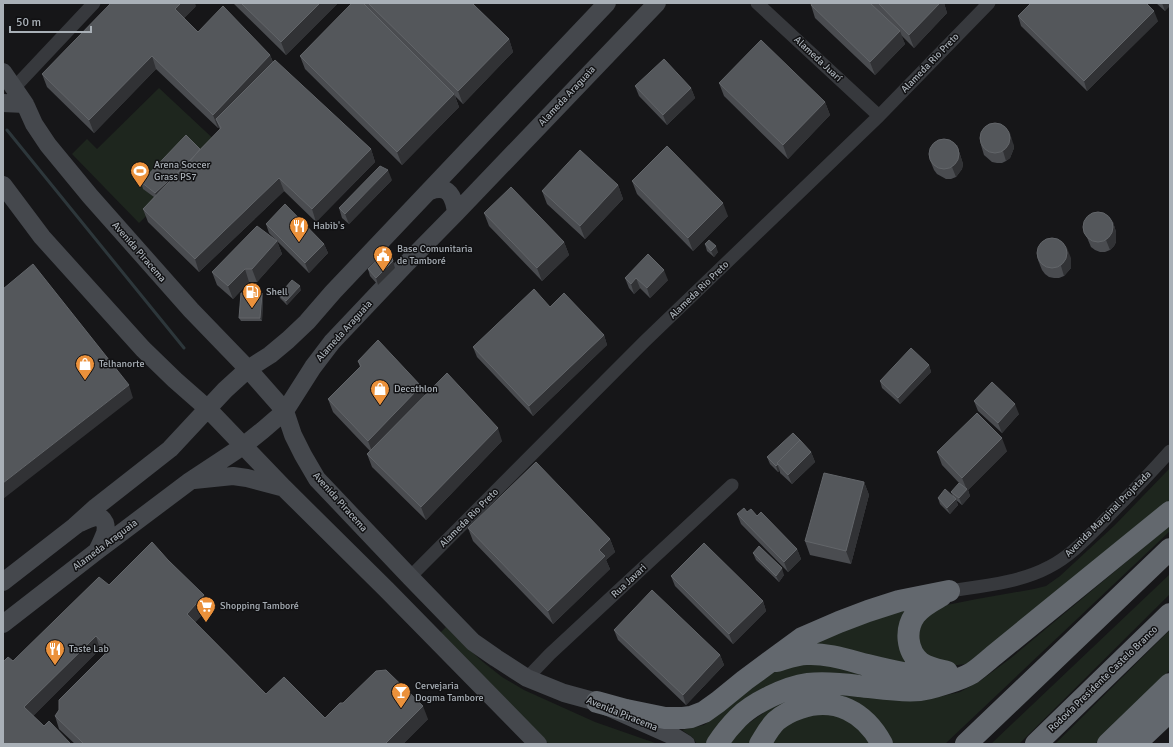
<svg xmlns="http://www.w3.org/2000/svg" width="1173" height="747" font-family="Signika,sans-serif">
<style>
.green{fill:#1e261e}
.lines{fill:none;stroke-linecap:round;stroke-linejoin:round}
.stream{stroke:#2d373b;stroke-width:3}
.street{stroke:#37393d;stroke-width:13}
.secondary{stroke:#45484d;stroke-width:18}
.highway{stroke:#63686e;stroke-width:22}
.wall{fill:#4a4c50}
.shaded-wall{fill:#313235}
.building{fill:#54575b;stroke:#626569}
.labels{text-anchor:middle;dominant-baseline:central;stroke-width:3;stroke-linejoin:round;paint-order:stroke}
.street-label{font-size:10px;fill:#a9b0b7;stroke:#111113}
.poi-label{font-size:10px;fill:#a9b0b7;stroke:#111113;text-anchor:start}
</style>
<rect width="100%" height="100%" fill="#161618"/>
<path class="green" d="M159 88 220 145 139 223 72 154 87 139 97 149Z
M1170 468V504L966 664 949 666 925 660 914 627 929 612 947 605 977 599 1034 589 1046 586 1060 576 1115 525Z
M1170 527V531L945 744H886L819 700 753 744H727L742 728 766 711 786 699 822 692 938 697 960 692 980 681 1011 658 1167 528Z
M1170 574V594L1019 744H991Z
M907 606 914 665 807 649 819 639Z
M446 627 462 643 483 662 502 677 524 690 595 722 658 744H549L439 634Z
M1170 630V670L1095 744H1055Z
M809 660 900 683 810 680 710 744H697L692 737 682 730 704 725 721 713 745 692 771 672Z
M807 713 844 716 874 744H767L772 733Z"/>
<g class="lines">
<path class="stream" d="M7 130 184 348"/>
<path class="street" d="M757 3 879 116
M14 88 94 3
M410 577 645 341 879 116 989 3
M949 591C982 586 1019 583 1049 567 1069 557 1085 540 1101 524 1124 500 1148 476 1170 451
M527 678 550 654 732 485"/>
<path class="secondary" d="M3 72 25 104 34 124 48 145 90 196 191 310 248 369 285 411 293 435 303 455 317 479 410 577 473 642 496 658 527 678 564 693 597 702 673 736 686 744
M3 103 25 104
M3 185 42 237 143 349 175 380 208 409 284 488 387 590 538 744
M430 191C449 184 454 197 456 213
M194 480 233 476 247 478 281 487
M80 523C88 519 100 512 105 523 106 526 106 529 105 533 103 539 100 545 97 551
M3 582 75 526 96 507 170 449 225 390 248 369 270 355 288 340 307 322 333 292 607 3
M3 624 97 551 190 481 243 446 263 430 285 411 313 367 332 342 403 267 456 213 657 3"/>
<path class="highway" d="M941 596C932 601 922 606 915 615 905 629 906 651 921 663 928 668 939 670 947 672
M777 661C787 658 797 654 807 654 827 653 848 660 867 665 891 671 913 676 937 678
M597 702 626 710 665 718H683L691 717 704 712 718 702 745 680 802 638 839 622 868 611 899 601 949 591
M717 744C723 735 730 726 738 718 753 703 786 687 808 684 825 682 843 684 859 686 879 688 900 692 920 690 931 689 962 679 972 673 979 668 986 662 993 656L1170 512
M760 744C765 736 769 728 776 721 783 715 791 711 800 708 835 696 865 712 882 744
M966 744 1170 549
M1036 744 1170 614
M1108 744 1170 684
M1135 744 1170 711"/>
</g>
<path class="wall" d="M233 3H338L286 55Z
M363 3H472L509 39 513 52 463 104 455 96 459 107 402 165 305 69 300 56Z
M812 3H944L947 13 914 48 901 35 905 44 875 75 815 18 811 5Z
M1156 3H1170L1165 11Z
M196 6 184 18 198 32 270 55 273 62 371 149 375 162 316 222 284 191 199 272 148 222 143 209 154 197 143 189 141 182 200 149 220 130 219 127 218 128 156 69 94 133 47 87 42 74Z
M1018 16 1158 21 1087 91 1021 26Z
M719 83 825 102 830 115 788 159 724 96Z
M635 86 691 88 695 98 667 125 639 96Z
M1013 143 1014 148 1010 158 1006 161 1002 163H997L992 162 984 155 981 145Z
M957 145 963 164 962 169 956 177 951 179H946L937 174 934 170 930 160Z
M392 180 349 224 342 218 339 208Z
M632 181 728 216 693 251 637 194Z
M618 185 623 199 585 239 547 204 542 191Z
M484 213 564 242 569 255 542 281 489 226Z
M1113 222 1116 232V242L1114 246 1110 250 1105 252H1100L1095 250 1091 247 1083 228Z
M266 224 324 244 328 253 309 273 277 241 282 254 257 282H249L233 299 217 285 212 272 277 241 269 233Z
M705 244 718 252 714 257 707 251Z
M391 255 395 268 378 285 370 276 368 269Z
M1071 258V268L1064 276 1059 278H1054L1049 277 1045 274 1042 270 1038 260Z
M625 278 668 280 650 298 640 288 634 294 629 288Z
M301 290 287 305 280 298 279 295Z
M262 293 263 297 262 321H241L239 318Z
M550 307 604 335 607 345 533 416 477 357 473 347Z
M358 361 425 395 502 441 426 520 372 467 367 454 370 451 333 412 328 399 360 367Z
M929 365 931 372 900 404 882 388 880 381Z
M974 401 1019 414 1002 433 978 411Z
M1007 451 968 490 970 496 962 505 956 500 958 505 950 514 940 504 938 498 953 496 951 492 960 484 942 465 937 452Z
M811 452 815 462 792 484 780 473V471L778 472 770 464 767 457Z
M864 482 869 495 851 564 810 555 805 541Z
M747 512 757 516 797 549 801 559 788 572 741 524 737 514Z
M468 528 610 539 615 552 606 560 610 569 553 624 473 541Z
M753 553 784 575 779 582 756 560Z
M671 576 763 601 766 611 733 644 675 586Z
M109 585 209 608 195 622 266 694 325 718 428 719 403 744H75L59 729 55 716 105 654 100 649 33 716 44 726 71 744H3L13 661Z
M614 630 720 655 724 665 686 705 618 640Z"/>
<path class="shaded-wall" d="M181 3H195L196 6 180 22 175 9Z
M320 3H338L286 55 281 42Z
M940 3H944L947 13 914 48 909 35Z
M1162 3H1170V6L1165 11Z
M1154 11 1158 21 1087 91 1084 81Z
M900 31 905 44 875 75 870 62Z
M509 39 513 52 463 104 458 91Z
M270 55 275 68 216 119 219 127 218 128 213 115Z
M152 56 156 69 94 133 89 120Z
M691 88 695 98 667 125 663 115Z
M454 94 459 107 402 165 397 152Z
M825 102 830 115 788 159 783 145Z
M1010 133 1013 143 1014 148 1010 158 1006 161 1003 151Z
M957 145 963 164 962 169 956 177 952 167Z
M371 149 375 162 316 222 312 209Z
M201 150 158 199 155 193Z
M388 170 392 180 349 224 345 214Z
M279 178 284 191 199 272 195 259Z
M618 185 623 199 585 239 580 226Z
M723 203 728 216 693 251 688 238Z
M1113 222 1116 232V242L1114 246 1110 250 1106 240Z
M277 241 282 254 257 282 252 269Z
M564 242 569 255 542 281 537 268Z
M324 244 328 253 309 273 305 263Z
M716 246 718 252 714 257 711 251Z
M1067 248 1071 258V268L1064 276 1061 266Z
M393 261 395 268 378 285 376 278Z
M245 269 249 282 233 299 228 286Z
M664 270 668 280 650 298 647 288Z
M636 278 640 288 634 294 631 284Z
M300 286 301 290 287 305 286 301Z
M262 293 263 297 262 321 260 318Z
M604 335 607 345 533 416 529 406Z
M929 365 931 372 900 404 898 398Z
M129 385 133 398 3 499V483Z
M421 386 426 399 373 454 368 441Z
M1015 404 1019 414 1002 433 998 423Z
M498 428 502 441 426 520 421 507Z
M1002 438 1007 451 968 490 970 496 962 505 959 498 967 490 962 478Z
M811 452 815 462 792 484 788 475Z
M777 464 780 471 778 472 776 466Z
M864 482 869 495 851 564 846 551Z
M956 499 958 505 950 514 947 508Z
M610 539 615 552 606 560 610 569 553 624 548 611 599 550Z
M797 549 801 559 788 572 784 562Z
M782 568 784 575 779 582 776 576Z
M204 595 209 608 191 627 187 614Z
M763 601 766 611 733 644 729 634Z
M96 636 100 649 29 720 24 707Z
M720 655 724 665 686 705 683 695Z
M423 706 428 719 403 744H385Z"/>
<path class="building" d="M111 3H181L175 9 198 32 223 6 270 55 213 115 152 56 89 120 42 74Z
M241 3H320L281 42Z
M352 3H363L454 94 397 152 300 56Z
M368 3H472L509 39 458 91Z
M812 3H870L900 31 870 62 811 5Z
M878 3H940L909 35Z
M1031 3H1146L1154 11 1084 81 1018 16Z
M761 40 825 102 783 145 719 83Z
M664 59 691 88 663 115 635 86Z
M275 60 371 149 312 209 279 178 195 259 143 209 221 128 216 119Z
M980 138a15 15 0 1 1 30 0a15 15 0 1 1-30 0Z
M186 135 200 149 191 160 155 193 141 182Z
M929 154a15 15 0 1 1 30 0a15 15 0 1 1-30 0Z
M667 146 723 203 688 238 632 181Z
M580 150 618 185 580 226 542 191Z
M380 166 388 170 345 214 339 208Z
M511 187 564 242 537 268 484 213Z
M285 204 324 244 305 263 266 224Z
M1083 227a15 15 0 1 1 30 0a15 15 0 1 1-30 0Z
M257 226 277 241 252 269H245L228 286 212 272Z
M1037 253a15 15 0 1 1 30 0a15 15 0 1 1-30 0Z
M709 240 716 246 711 251 705 244Z
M385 251 391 255 393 261 376 278 368 269Z
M648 254 664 270 647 288 636 278 631 284 625 278Z
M33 264 129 385 3 483V289Z
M292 280 300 286 286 301 279 295Z
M534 289 550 307 564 293 604 335 529 406 473 347Z
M241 293H262L260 318H239Z
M378 340 421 386 368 441 328 399 361 366 358 361Z
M911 348 929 365 898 398 880 381Z
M447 373 498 428 421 507 367 454Z
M992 382 1015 404 998 423 974 401Z
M977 413 1002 438 962 478 937 452Z
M793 433 800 440 777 463 778 464 776 466 767 457Z
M800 440 811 452 788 475 777 463Z
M536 462 610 539 599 550 605 556 548 611 468 528Z
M824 473 864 482 846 551 805 541Z
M959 483 967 489 959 498 951 492Z
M945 489 956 499 947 508 938 498Z
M744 508 747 512 751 509 757 516 761 512 797 549 784 562 737 514Z
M152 542 168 560 204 595 187 614 266 694 284 677 325 718 340 703H343L376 671 386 670 423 706 385 744H84L55 716 59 710V700L109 650 96 636 24 707 44 726 49 721 71 744H3V662L8 657 13 661 99 577 109 585Z
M704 543 763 601 729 634 671 576Z
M759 546 782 568 776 576 753 553Z
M652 590 720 655 683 695 614 630Z"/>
<defs>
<g id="stadium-pin" transform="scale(1)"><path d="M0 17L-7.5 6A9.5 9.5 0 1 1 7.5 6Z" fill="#eb913b" stroke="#111113"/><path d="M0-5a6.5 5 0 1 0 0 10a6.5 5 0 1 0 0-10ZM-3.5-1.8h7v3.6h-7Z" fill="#fff"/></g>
<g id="restaurant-pin" transform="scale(1)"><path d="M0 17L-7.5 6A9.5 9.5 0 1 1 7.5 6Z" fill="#eb913b" stroke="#111113"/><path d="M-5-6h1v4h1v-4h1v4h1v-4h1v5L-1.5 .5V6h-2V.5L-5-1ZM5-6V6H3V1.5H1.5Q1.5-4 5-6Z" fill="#fff"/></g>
<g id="civic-pin" transform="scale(1)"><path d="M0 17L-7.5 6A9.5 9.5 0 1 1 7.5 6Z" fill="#eb913b" stroke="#111113"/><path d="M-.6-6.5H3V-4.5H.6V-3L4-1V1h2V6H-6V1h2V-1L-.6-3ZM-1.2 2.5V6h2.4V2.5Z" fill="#fff"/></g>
<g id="fuel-pin" transform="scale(1)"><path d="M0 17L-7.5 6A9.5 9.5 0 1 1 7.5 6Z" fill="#eb913b" stroke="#111113"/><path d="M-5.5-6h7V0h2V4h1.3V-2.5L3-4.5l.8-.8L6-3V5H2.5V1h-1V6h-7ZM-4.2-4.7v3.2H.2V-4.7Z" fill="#fff"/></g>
<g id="shop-pin" transform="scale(1)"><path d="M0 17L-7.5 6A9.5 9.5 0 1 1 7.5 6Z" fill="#eb913b" stroke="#111113"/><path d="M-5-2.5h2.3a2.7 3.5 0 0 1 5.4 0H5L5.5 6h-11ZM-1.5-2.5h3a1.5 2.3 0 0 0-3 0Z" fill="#fff"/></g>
<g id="supermarket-pin" transform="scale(1)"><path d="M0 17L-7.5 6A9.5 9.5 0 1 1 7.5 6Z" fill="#eb913b" stroke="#111113"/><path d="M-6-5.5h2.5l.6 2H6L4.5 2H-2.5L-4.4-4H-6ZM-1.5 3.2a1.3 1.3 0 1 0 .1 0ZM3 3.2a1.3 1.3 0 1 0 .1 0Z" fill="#fff"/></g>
<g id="bar-pin" transform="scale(1)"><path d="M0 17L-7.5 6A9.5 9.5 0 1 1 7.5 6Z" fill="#eb913b" stroke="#111113"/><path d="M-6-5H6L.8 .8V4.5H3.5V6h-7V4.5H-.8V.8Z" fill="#fff"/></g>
</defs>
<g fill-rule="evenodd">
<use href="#stadium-pin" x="140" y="171"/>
<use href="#restaurant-pin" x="299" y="226"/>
<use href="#civic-pin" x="383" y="255"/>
<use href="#fuel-pin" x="252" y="292"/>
<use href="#shop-pin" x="85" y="364"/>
<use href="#shop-pin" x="380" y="389"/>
<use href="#supermarket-pin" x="206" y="606"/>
<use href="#restaurant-pin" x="55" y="649"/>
<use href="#bar-pin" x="401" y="692"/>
</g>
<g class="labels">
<g class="street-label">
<text transform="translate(818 59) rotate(43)">Alameda Juarí</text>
<text transform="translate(930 63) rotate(-46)">Alameda Rio Preto</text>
<text transform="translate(567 96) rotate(-47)">Alameda Araguaia</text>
<text transform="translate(139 252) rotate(49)">Avenida Piracema</text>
<text transform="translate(699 290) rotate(-44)">Alameda Rio Preto</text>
<text transform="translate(344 331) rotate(-48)">Alameda Araguaia</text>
<text transform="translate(340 502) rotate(48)">Avenida Piracema</text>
<text transform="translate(1108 514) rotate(-45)">Avenida Marginal Projetada</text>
<text transform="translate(469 518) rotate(-45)">Alameda Rio Preto</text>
<text transform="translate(105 545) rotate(-37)">Alameda Araguaia</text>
<text transform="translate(629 581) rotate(-43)">Rua Javari</text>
<text transform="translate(1103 679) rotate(-44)">Rodovia Presidente Castelo Branco</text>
<text transform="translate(622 714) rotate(22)">Avenida Piracema</text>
</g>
<g class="poi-label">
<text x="154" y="165">Arena Soccer<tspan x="154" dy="12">Grass PS7</tspan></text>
<text x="313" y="226">Habib's</text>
<text x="397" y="249">Base Comunitaria<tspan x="397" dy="12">de Tamboré</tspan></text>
<text x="266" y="292">Shell</text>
<text x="99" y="364">Telhanorte</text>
<text x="394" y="389">Decathlon</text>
<text x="220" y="606">Shopping Tamboré</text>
<text x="69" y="649">Taste Lab</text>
<text x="415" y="686">Cervejaria<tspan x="415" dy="12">Dogma Tambore</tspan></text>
</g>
</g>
<rect width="1173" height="747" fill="none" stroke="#a9b0b7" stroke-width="8"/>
<path d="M10 26v6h81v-6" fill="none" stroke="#a9b0b7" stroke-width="2"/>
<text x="16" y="26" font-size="12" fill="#a9b0b7" stroke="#111113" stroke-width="3" paint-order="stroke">50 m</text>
</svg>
